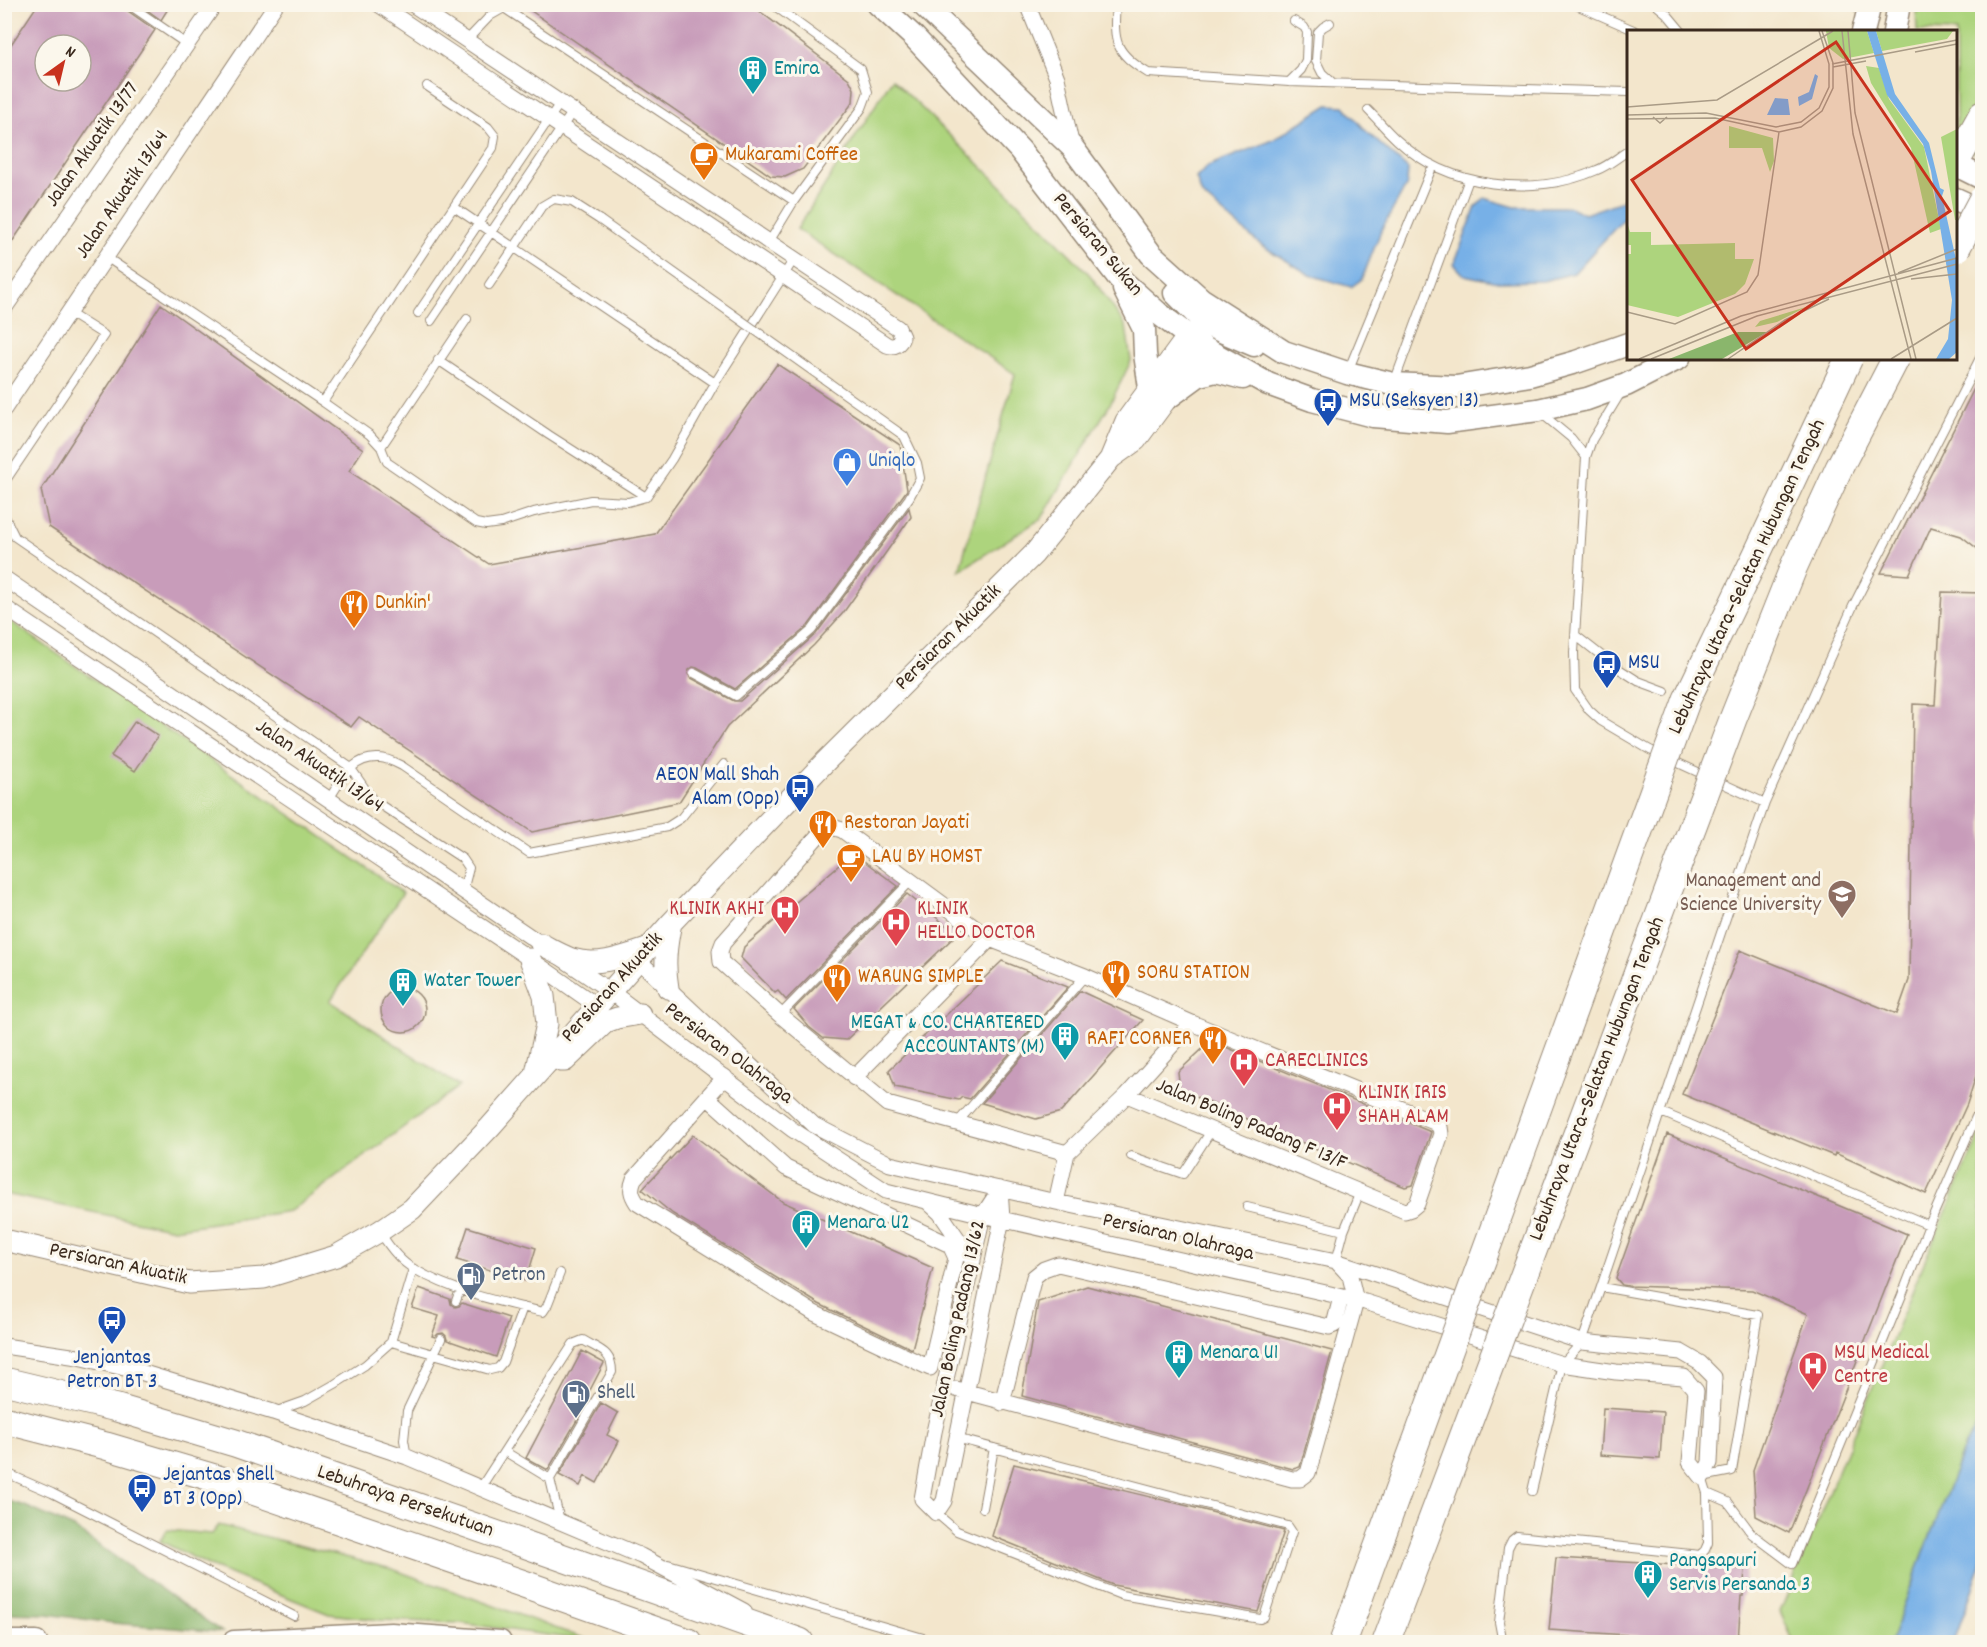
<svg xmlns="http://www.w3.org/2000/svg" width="1987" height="1647" font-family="Dekko,sans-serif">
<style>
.green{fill:#add47d;stroke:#747f4e;stroke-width:1.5}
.forest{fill:#8ab66c;stroke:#627045;stroke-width:1.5}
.water{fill:#77b0e7;stroke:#596d82;stroke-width:1.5}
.building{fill:#c89cba;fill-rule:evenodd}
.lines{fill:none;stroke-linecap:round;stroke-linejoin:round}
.lane-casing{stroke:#978875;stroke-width:10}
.street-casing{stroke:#978875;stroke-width:17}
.secondary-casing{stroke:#978875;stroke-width:23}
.primary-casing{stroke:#978875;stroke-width:25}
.highway-casing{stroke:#978875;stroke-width:29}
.lane{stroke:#fff;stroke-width:8}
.street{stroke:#fff;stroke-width:15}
.secondary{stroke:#fff;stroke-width:21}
.primary{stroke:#fff;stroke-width:22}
.highway{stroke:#fff;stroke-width:27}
.lane-bridge-casing{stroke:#978875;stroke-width:10;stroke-linecap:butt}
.highway-bridge-casing{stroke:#978875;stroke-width:29;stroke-linecap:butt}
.lane-bridge{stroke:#fff;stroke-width:8}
.highway-bridge{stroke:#fff;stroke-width:27}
.labels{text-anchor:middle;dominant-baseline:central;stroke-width:6;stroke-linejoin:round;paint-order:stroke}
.culture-label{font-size:21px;fill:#0d838f;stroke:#fbf7ec;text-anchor:start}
.street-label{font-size:21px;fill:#3b2a1e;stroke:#fbf7ec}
.food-label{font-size:21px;fill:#c56008;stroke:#fbf7ec;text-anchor:start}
.transit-label{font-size:21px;fill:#164399;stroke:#fbf7ec;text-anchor:start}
.shop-label{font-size:21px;fill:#366cbe;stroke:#fbf7ec;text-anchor:start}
.education-label{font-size:21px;fill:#785e54;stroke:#fbf7ec;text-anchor:end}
.health-label{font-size:21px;fill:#be3a42;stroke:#fbf7ec;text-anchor:start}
.service-label{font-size:21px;fill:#4e5e75;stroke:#fbf7ec;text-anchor:start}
.inset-road{fill:none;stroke:#a99b86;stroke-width:1.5}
.view{fill:#c8321e;fill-opacity:0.15;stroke:#c8321e;stroke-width:3}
.inset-edge{fill:none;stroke:#3b2a1e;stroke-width:3}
</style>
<rect width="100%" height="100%" fill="#fbf7ec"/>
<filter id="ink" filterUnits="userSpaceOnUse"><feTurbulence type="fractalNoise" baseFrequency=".0167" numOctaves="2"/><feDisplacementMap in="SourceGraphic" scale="12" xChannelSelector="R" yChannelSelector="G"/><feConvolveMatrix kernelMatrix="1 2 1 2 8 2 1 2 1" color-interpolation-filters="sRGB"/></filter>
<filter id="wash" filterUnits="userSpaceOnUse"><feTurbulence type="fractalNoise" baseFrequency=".008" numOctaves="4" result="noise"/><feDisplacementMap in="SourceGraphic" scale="24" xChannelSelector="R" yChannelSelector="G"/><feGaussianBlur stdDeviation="1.35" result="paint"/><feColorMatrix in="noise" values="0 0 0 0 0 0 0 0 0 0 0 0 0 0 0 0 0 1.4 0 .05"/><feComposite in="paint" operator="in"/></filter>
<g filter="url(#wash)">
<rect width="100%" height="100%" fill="#f3e6cc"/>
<path class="green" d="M1918 5H1982V156L1960 146 1956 137V32L1917 31 1916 8Z
M892 79 1034 218 1090 275 1126 326 1131 361 1109 406 1042 518 959 571 1015 374 797 229Z
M4 617 403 893 330 1001 459 1086 290 1211 174 1229 5 1194Z
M1982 1130V1416L1965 1445 1890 1642H1794L1780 1612 1928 1253Z
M219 1525 392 1569 591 1641 460 1623 380 1620 329 1614 210 1566 160 1541 167 1530 212 1534Z"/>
<path class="forest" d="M5 1500 25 1506 74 1528 222 1632 113 1623 47 1614 5 1613Z"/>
<path class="water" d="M1328 105 1344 106 1368 133 1408 169 1407 184 1381 231 1362 279 1351 287 1310 275 1261 245 1202 195 1196 178 1208 166 1273 140Z
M1628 189V214L1574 273 1543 281 1498 282 1464 275 1454 264 1476 207 1484 198 1515 207H1570L1585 214 1622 201Z
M1982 1416V1562L1954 1642H1890L1965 1445Z"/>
<g id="blocks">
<path class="building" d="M38 4H122L125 9 155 30 4 254V55ZM45 45H81V81H45Z
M139 4H171L161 20Z
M521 4H750L849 79 854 89 853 102 803 169 785 177 771 176Z
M161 304 363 449 349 471 489 564 655 534 777 364 900 445 907 490 808 626 735 689 697 668 693 667 689 670 688 674 691 678 734 701H740L816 634 909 508 911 517 843 613 814 645 727 727 679 802 532 832 359 717 351 727 49 527 41 490Z
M1983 371V553L1961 536 1931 527 1909 575 1881 573Z
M1942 592 1983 593V1054L1967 1104 1926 1194 1835 1153 1834 1156 1682 1094 1740 950 1897 1014 1909 980 1913 704 1935 705Z
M135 721 158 736 135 771 111 756Z
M853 853 898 886 786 1000 778 991 775 993 741 958 744 947Z
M907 894 957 934 846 1040 823 1038 809 1027 794 1009Z
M1002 961 1068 987 970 1099 962 1097 959 1100 895 1087 889 1070Z
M381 1010a22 22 0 1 1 44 0a22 22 0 1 1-44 0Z
M1080 991 1143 1020 1061 1112 1036 1119 982 1103Z
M1211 1041 1431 1132 1413 1185 1405 1187 1180 1090 1178 1072Z
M1667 1134 1907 1234 1789 1533 1756 1516 1753 1470 1808 1314 1752 1290 1628 1286 1622 1285 1616 1278Z
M693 1135 783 1202 933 1268 912 1349 819 1304 673 1214 642 1189Z
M468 1227 536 1248 526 1281 457 1260Z
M1087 1286 1332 1351 1300 1467 1293 1469 1022 1396 1038 1302Z
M419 1288 450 1299 451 1304 455 1307 459 1306 462 1303 509 1318 496 1357 447 1340 446 1336 443 1333 438 1334 435 1337 432 1336 439 1316 412 1308Z
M582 1351 604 1363 587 1396 590 1398 548 1470 526 1458Z
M601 1403 618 1413 607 1435 619 1441 597 1483 585 1476 580 1486 559 1475Z
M1603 1408 1663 1412 1660 1459 1600 1455Z
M1014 1464 1188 1506 1284 1531 1258 1612 1113 1585 992 1536Z
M1556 1558 1745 1569 1743 1596H1741L1738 1642 1549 1630Z"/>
</g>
</g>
<g filter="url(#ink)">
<use href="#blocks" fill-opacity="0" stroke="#978875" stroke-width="1.5"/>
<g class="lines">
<g class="lane-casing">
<path id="lane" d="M128 4 188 45
M1116 4C1113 42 1115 53 1148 73L1289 82 1628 92
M1574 4 1638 32
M1655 4 1667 14 1682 32
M504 8 794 201
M1330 23 1323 27 1318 32 1316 61 1322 73 1333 83
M467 40 490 16 504 8V4
M1289 82 1301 70 1306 60 1307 32 1304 27 1294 21
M1368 110C1378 120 1387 131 1397 140 1448 188 1534 198 1597 170 1608 166 1618 157 1628 151
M454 207 715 383
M769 242 794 201 862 108 868 92 861 69 772 4
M106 257 323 402 370 435 381 447 387 462 476 523 486 525 501 523 534 512 591 500 628 502 646 497 672 459 715 383 794 259
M489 285 542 206 554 199 572 202 600 220
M418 313 560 103
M431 321 573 111
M438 360 549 435 646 497
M1348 371 1433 165
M1395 380 1469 179
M1620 394 1592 440 1586 457 1574 653 1575 690 1589 710 1601 721 1650 750 1765 803
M323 402 493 148 495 136 488 127 427 86
M1542 414 1571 438 1586 457
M381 447 467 319
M4 483 104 335 69 313
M4 515 15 537 350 767 373 800 463 859 469 868 463 891
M1575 635 1616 667 1638 681 1665 691
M329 799C342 779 352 756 380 758 387 758 396 763 402 766L529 853 667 827 681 818 724 764
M780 1015 911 881
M1661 1112 1929 1225
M957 1123 1085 976
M1131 1156 1183 1174 1211 1131
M1247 1207 1344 1231
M380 1232C388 1245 401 1262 414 1269 453 1292 500 1302 543 1312L547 1306 560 1273
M1336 1261 1344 1231 1360 1192
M456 1301 460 1290
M391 1342 490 1370 498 1368 503 1362 523 1307
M277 1411 305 1401 335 1384 365 1365 391 1342 413 1269
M504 1451 550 1479
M407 1457 404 1440 407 1411 441 1339
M4 1472 52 1493 294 1616
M481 1487 573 1344 583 1340C599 1350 612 1351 612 1372L550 1479 560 1521
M1532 1491 1562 1364 1582 1342 1601 1287 1765 803 1853 606 1982 354
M1707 1493 1728 1502 1752 1534 1792 1564 1902 1295 1929 1225 1982 1103
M983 1508 994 1448
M936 1513 957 1531 1121 1595 1260 1619 1264 1617 1292 1532 1288 1526 956 1438
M668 1564 937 1642
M1507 1642 1502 1638 1499 1622 1508 1548 1512 1540 1517 1536 1700 1555 1705 1550 1708 1543 1707 1493 1702 1477 1732 1471 1758 1315 1601 1287"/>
</g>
<g class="street-casing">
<path id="street" d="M378 4 887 345C894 348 900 344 902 337L898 328 412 4
M1027 4 1057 78 1072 147
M4 309 215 4
M4 409 276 4
M4 578 610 991 793 1130 886 1191 983 1215 1365 1302 1562 1364 1616 1372 1684 1377 1696 1391 1690 1462 1702 1477 1710 1463 1714 1377 1700 1363 1681 1352 1582 1342 1336 1261 1056 1202 890 1164 814 1125 638 960
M4 607 530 959 597 1006
M854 1078 990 939
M707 1097 786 1168 950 1245 956 1258 930 1368 814 1313 637 1203C631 1194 630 1189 634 1179L725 1077
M1067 1153 887 1104 780 1015 721 962 720 951 723 943 823 830 832 827 842 830 990 939 1085 976 1192 1023 1434 1122 1440 1127 1441 1134 1417 1204 1411 1209 1405 1211 1127 1095
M1067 1153 1127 1095 1192 1023
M1000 1189 1002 1219 944 1501 936 1513 922 1499 934 1432 983 1215Z
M928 1202 940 1213 973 1261
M1056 1202 1067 1153
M4 1346 78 1357 137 1371 273 1412 407 1457 641 1556 744 1611
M956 1389 1292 1479H1300L1308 1473 1316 1445 1356 1301 1350 1276 1338 1263
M1002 1403 1034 1277 1044 1269 1058 1264 1329 1327 1334 1325 1341 1297"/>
</g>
<g class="secondary-casing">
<path id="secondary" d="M1111 457 1126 421 1188 336
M541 944C551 949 561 955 572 959 597 967 623 957 647 949
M530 959 544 996 547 1024 536 1073
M668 988C664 965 666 946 671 923
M561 1061H565L606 1022 617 1018 640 1014
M4 1240 189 1283 264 1278 336 1256 380 1231 412 1209 490 1127 671 923 825 762 1034 554 1111 458 1136 440 1204 348"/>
</g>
<g class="primary-casing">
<path id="primary" d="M878 4 914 37 1020 150 1119 278 1158 313 1204 348 1268 384 1312 400 1373 416 1447 422 1538 410 1587 399 1626 385 1679 358
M922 4 1072 147 1151 254 1201 299 1284 352 1347 373 1393 384 1456 387 1530 375 1576 362 1628 344
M1863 32 1870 4
M1894 32 1899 4
M1956 165 1982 178
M1956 199 1982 211
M1124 289 1144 329 1145 354 1150 388
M1175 293 1207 325 1254 345
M1169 397 1199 375 1216 371 1243 378
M4 1642H36
M234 1642 391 1634 500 1642"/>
</g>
<g class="highway-casing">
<path id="highway" d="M1956 162 1982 115
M4 1381 117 1408 235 1443 527 1545 800 1642
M4 1420 106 1446 221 1480 524 1584 688 1642"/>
</g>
<use href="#lane" class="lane"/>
<use href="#street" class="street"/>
<use href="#secondary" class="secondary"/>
<use href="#primary" class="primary"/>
<use href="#highway" class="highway"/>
<g class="lane-bridge-casing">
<path id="lane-bridge" d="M600 220 904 436 917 463 920 478 909 498 812 630 736 696 694 673"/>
</g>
<g class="highway-bridge-casing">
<path id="highway-bridge" d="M1956 249 1982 200
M1343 1642 1687 699 1757 554 1849 358
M1386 1642 1733 719 1794 566 1839 468 1896 358"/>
</g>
<use href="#lane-bridge" class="lane-bridge"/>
<use href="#highway-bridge" class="highway-bridge"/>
</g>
</g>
<defs>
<g id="building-pin" transform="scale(1.5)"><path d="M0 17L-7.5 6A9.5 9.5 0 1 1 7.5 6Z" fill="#0f9aa8" stroke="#fbf7ec"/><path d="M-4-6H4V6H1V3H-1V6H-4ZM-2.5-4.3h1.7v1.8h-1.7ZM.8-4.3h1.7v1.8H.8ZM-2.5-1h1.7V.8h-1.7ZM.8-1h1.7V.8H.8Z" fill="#fff"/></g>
<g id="cafe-pin" transform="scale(1.5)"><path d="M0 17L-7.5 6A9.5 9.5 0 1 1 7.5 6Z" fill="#e8710a" stroke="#fbf7ec"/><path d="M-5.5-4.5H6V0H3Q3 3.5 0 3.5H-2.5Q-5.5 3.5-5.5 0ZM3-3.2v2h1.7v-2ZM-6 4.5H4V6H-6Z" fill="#fff"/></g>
<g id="bus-pin" transform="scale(1.5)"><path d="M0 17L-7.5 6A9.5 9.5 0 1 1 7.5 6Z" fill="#1a4fb4" stroke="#fbf7ec"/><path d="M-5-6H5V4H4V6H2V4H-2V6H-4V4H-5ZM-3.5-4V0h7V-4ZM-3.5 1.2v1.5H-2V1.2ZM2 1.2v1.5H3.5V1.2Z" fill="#fff"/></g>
<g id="shop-pin" transform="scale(1.5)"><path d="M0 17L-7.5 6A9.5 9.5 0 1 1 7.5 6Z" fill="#3f7fe0" stroke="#fbf7ec"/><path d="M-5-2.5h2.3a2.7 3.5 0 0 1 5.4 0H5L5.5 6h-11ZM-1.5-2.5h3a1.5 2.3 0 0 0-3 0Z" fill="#fff"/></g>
<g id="restaurant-pin" transform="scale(1.5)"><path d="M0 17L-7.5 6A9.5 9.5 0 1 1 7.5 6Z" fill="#e8710a" stroke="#fbf7ec"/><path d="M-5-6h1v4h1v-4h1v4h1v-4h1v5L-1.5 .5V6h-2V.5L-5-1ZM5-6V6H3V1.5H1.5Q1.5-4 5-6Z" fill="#fff"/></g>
<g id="university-pin" transform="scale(1.5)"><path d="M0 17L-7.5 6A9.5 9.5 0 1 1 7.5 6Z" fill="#8d6e63" stroke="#fbf7ec"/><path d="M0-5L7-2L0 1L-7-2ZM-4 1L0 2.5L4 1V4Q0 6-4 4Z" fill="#fff"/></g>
<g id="hospital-pin" transform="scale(1.5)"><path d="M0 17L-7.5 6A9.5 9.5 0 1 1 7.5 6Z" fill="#e0444e" stroke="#fbf7ec"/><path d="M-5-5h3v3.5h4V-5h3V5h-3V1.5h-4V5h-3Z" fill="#fff"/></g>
<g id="fuel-pin" transform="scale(1.5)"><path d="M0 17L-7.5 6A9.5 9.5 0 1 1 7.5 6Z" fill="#5c6f8a" stroke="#fbf7ec"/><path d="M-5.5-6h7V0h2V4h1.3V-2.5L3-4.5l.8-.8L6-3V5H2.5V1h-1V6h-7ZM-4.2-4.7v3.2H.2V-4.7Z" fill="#fff"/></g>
</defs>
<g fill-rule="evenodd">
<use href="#building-pin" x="753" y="70"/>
<use href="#cafe-pin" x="704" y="156"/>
<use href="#bus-pin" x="1328" y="402"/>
<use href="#shop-pin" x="847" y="462"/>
<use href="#restaurant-pin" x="354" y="604"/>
<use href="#bus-pin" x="1607" y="664"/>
<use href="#bus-pin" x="800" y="788"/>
<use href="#restaurant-pin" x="823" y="824"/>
<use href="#cafe-pin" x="851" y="858"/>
<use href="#university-pin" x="1842" y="894"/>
<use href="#hospital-pin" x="785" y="910"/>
<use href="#hospital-pin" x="896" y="922"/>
<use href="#restaurant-pin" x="1116" y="974"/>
<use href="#restaurant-pin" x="837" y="978"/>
<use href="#building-pin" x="403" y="982"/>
<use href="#building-pin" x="1065" y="1036"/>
<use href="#restaurant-pin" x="1213" y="1040"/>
<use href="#hospital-pin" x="1244" y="1062"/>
<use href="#hospital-pin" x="1337" y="1106"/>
<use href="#building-pin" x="806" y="1224"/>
<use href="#fuel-pin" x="471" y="1276"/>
<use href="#bus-pin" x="112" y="1320"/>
<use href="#building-pin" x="1179" y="1354"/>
<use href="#hospital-pin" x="1813" y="1366"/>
<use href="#fuel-pin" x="576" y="1394"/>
<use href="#bus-pin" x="142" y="1488"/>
<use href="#building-pin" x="1648" y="1574"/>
</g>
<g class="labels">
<g class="culture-label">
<text x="774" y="70">Emira</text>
<text x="424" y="982">Water Tower</text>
<text x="1044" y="1024" text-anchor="end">MEGAT &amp; CO. CHARTERED<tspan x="1044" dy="24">ACCOUNTANTS (M)</tspan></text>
<text x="827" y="1224">Menara U2</text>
<text x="1200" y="1354">Menara U1</text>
<text x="1669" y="1562">Pangsapuri<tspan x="1669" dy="24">Servis Persanda 3</tspan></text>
</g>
<g class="street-label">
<text transform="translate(93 145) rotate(-55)">Jalan Akuatik 13/77</text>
<text transform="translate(123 195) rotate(-56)">Jalan Akuatik 13/64</text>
<text transform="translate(1097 245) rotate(50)">Persiaran Sukan</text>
<text transform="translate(1748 577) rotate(-65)">Lebuhraya Utara–Selatan Hubungan Tengah</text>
<text transform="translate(949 638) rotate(-45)">Persiaran Akuatik</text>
<text transform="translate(319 767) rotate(34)">Jalan Akuatik 13/64</text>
<text transform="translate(613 988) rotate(-48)">Persiaran Akuatik</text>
<text transform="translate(728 1054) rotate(37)">Persiaran Olahraga</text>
<text transform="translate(1598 1079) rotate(-69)">Lebuhraya Utara–Selatan Hubungan Tengah</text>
<text transform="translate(1251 1125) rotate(23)">Jalan Boling Padang F 13/F</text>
<text transform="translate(1178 1238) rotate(13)">Persiaran Olahraga</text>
<text transform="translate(118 1265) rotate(12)">Persiaran Akuatik</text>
<text transform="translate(959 1319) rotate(-78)">Jalan Boling Padang 13/62</text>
<text transform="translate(405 1502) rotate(19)">Lebuhraya Persekutuan</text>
</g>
<g class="food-label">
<text x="725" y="156">Mukarami Coffee</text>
<text x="375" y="604">Dunkin'</text>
<text x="844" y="824">Restoran Jayati</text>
<text x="872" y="858">LAU BY HOMST</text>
<text x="1137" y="974">SORU STATION</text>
<text x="858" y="978">WARUNG SIMPLE</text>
<text x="1192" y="1040" text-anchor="end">RAFI CORNER</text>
</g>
<g class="transit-label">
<text x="1349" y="402">MSU (Seksyen 13)</text>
<text x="1628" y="664">MSU</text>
<text x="779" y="776" text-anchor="end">AEON Mall Shah<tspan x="779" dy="24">Alam (Opp)</tspan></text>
<text x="112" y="1359" text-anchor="middle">Jenjantas<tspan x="112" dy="24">Petron BT 3</tspan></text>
<text x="163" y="1476">Jejantas Shell<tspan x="163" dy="24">BT 3 (Opp)</tspan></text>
</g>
<g class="shop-label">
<text x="868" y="462">Uniqlo</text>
</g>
<g class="education-label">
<text x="1821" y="882">Management and<tspan x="1821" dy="24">Science University</tspan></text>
</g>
<g class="health-label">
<text x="764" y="910" text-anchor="end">KLINIK AKHI</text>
<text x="917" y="910">KLINIK<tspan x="917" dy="24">HELLO DOCTOR</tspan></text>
<text x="1265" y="1062">CARECLINICS</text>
<text x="1358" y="1094">KLINIK IRIS<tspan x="1358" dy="24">SHAH ALAM</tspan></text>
<text x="1834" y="1354">MSU Medical<tspan x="1834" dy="24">Centre</tspan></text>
</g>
<g class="service-label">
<text x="492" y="1276">Petron</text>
<text x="597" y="1394">Shell</text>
</g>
</g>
<g transform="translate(1627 30)">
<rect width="330" height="330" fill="#f3e6cc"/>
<path d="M199 1H240L247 23 216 29 202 18ZM249 1H326L320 9 255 21ZM239 36 252 38 262 69 297 117 314 199 303 203 284 118 244 53ZM102 96 146 108 147 131 143 142 135 118H102ZM330 99V190H328L314 107ZM0 192 3 202H24V215L108 213V229H127L118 254 108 264 51 287 0 275V224H4V215H0ZM179 277 150 292 128 297 133 291Z" fill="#add47d"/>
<path d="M111 302H140L95 329H42Z" fill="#8ab66c"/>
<path d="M240 1H249L268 64 302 113 313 158 317 160 315 166 330 234V322L322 329H309L321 309 325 270 304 141 296 114 260 65ZM188 44 191 46 185 69 172 76 171 67 182 62ZM148 68 161 69 163 85H140Z" fill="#77b0e7"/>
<path class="inset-road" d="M215 1 226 104 284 329M221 1 228 83 289 329M288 22 330 14M205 34 330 10M206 37 239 31M0 77 90 70 206 1M0 85 79 83 149 97 174 92 192 78 202 57V34L192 1M26 87 33 93 40 87M0 89 88 88 152 102 174 97 195 81 206 58V33L195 1M271 243 330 219M284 249 330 244M0 282 48 294 120 262 131 245 152 102M12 329 114 286 330 228M24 329 130 286 330 234M101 329 158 290 202 269M264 329 330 288"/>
<path class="view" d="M209 12 323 181 119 319 5 150Z"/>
<rect width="330" height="330" class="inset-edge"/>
</g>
<rect width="1987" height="1647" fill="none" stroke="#fbf7ec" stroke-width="24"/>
<g transform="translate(63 63) rotate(34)"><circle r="28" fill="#fbf7ec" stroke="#aea59a" stroke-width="1.5"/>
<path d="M0-4.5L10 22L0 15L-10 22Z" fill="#c8321e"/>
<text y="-9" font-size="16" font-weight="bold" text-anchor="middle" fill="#3b2a1e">N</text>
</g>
</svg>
